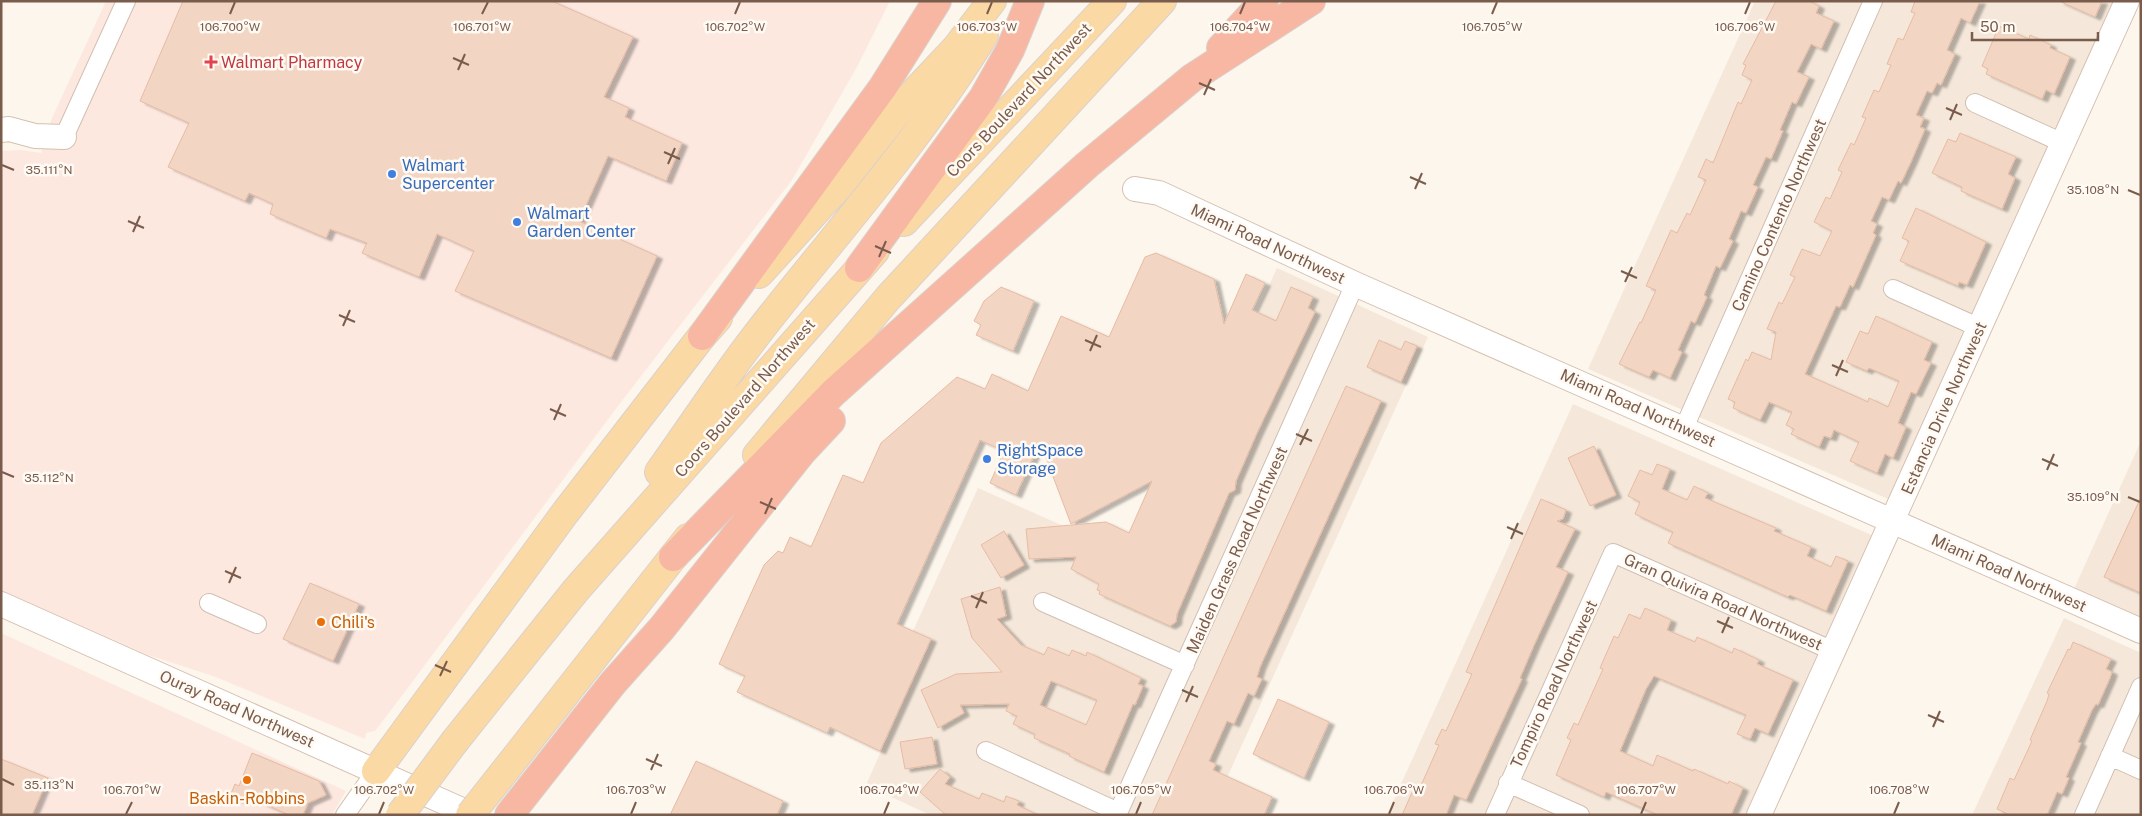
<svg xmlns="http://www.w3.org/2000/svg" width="2142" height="816" font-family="'Public Sans',sans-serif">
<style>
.residential{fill:#f5e8da}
.commercial{fill:#fde8e0}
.building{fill:#f3d5c3;stroke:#e6bba3;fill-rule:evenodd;filter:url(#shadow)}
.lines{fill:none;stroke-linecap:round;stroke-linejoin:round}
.street-casing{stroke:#d1beb0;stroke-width:20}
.secondary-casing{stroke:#d6c0b0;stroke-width:26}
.primary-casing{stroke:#dad1cd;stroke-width:30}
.highway-casing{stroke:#dad1cd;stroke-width:30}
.street{stroke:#fff;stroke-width:18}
.secondary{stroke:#fff;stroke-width:24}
.primary{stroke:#fbd9a5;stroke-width:28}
.highway{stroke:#f7b7a3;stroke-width:28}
.primary-bridge-casing{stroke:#dad1cd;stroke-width:30;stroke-linecap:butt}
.primary-bridge{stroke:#fbd9a5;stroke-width:28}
.ticks{fill:none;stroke:#7a5c4d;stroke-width:2}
.health-dot{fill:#e0444e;stroke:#fffaf3;stroke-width:2}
.shop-dot{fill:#3f7fe0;stroke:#fffaf3;stroke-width:2}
.food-dot{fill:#e8710a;stroke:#fffaf3;stroke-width:2}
.labels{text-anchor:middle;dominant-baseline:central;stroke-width:5;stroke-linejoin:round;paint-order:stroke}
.health-label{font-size:16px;fill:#be3a42;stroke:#fffaf3;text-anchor:start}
.street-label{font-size:16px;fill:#7a5c4d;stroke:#fffaf3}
.shop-label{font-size:16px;fill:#366cbe;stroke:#fffaf3;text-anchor:start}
.food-label{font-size:16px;fill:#c56008;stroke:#fffaf3;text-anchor:start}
.ticks-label{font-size:12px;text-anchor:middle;fill:#7a5c4d;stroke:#fffaf3;stroke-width:5;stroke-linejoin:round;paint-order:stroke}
</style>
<defs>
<filter id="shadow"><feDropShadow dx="5.5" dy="3" stdDeviation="1" flood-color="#0004"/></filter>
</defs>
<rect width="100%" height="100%" fill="#fdf6ec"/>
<path class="residential" d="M1755 1H2120L1893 501 1588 369Z
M1277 268 1428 337 1210 815H930L866 785 931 639 913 631 978 488 1142 561Z
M1573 404 1876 537 1750 815H1387Z
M2141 441V618L2074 589Z
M2064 618 2141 653V815H1972Z"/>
<path class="commercial" d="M106 1H890L857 67 792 180 618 406 404 693 375 731 366 733 365 739 213 676 148 655 1 590V151L21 150 41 153 52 118Z
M1 633 346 791 332 815H1Z"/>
<path class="building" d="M183 1H552L633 37 604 97 629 108 625 117 682 143 666 181 608 156 579 221 657 256 611 358 455 291 474 251 437 234 419 277 362 253 367 243 330 229 326 238 270 214 273 204 249 193 245 201 168 167 189 123 140 101Z
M1776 1H1809L1819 6 1816 13 1834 21 1821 49 1811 44 1797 72 1809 77 1796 104 1792 102 1780 130 1783 131 1771 159 1766 157 1753 185 1758 187 1746 213 1741 211 1729 239 1733 241 1720 268 1716 266 1704 295 1707 297 1695 323 1691 321 1678 350 1682 352 1670 378 1653 370 1649 377 1619 364 1640 322 1641 323 1656 290 1646 286 1671 230 1677 233 1687 213 1690 215 1706 180 1698 177 1706 159 1713 163 1738 102 1741 104 1752 80 1742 75 1746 65 1743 64Z
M1915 1H1980L1970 23 1961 18 1947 50 1955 54 1941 85 1937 83 1932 93 1927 91 1916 115 1924 118 1920 127 1925 129 1911 162 1901 183 1898 181 1889 200 1882 197 1871 221 1877 224 1873 233 1876 235 1853 287 1850 285 1840 307 1836 306 1805 374 1868 402 1869 398 1888 407 1899 381 1869 368 1867 371 1846 362 1860 331 1868 334 1876 316 1932 342 1924 360 1931 363 1916 394 1911 392 1898 423 1906 427 1893 458 1885 454 1877 473 1850 461 1859 442 1834 430 1831 438 1824 436 1819 447 1791 434 1794 429 1786 425 1792 412 1769 402 1760 420 1733 408 1735 402 1728 399 1746 359 1748 361 1752 352 1771 360 1776 332 1767 329 1779 302 1782 304 1795 277 1790 275 1802 249 1820 256 1832 231 1814 222 1826 197 1830 199 1842 172 1838 170 1851 143 1854 145 1866 118 1862 117 1874 90 1879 92 1891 65 1887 64 1898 38 1903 40 1915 13 1911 12Z
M2059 1H2102L2095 17Z
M1999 26 2029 39 2030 35 2051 45 2050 48 2070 57 2054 94 2046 90 2042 99 1986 74 1988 69 1982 66Z
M1960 133 2016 157 2008 174 2015 178 2002 209 1961 191 1962 187 1932 173 1948 139 1956 142Z
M1916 208 1986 242 1967 285 1959 282 1958 286 1900 261 1909 241 1902 238Z
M1156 253 1214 279 1224 324 1246 274 1265 283 1252 310 1276 321 1291 287 1313 297 1308 308 1315 312 1257 433 1236 481 1235 490 1229 493 1177 614 1176 622 1170 626 1099 594 1100 591 1097 590 1099 584 1071 569 1076 557 1029 559 1026 529 1106 522 1129 533 1152 481 1071 524 1040 442 1016 495 990 483 1004 451 980 440 897 624 931 639 880 751 830 727 827 733 737 692 745 676 719 664 764 565 778 551 783 553 790 537 811 547 843 475 863 483 881 443 957 377 985 389 992 374 1028 391 1061 316 1109 337 1145 257Z
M1001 287 1034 301 1013 351 976 335 981 325 974 321 984 301Z
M1379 340 1401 350 1405 341 1417 346 1401 382 1367 367Z
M1346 386 1381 401 1260 667 1257 677 1262 679 1254 696 1248 693 1234 724 1227 721 1209 761 1216 764 1213 770 1272 797 1264 815H1152Z
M1594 446 1616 495 1590 506 1568 458Z
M1657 464 1670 469 1662 489 1687 500 1694 486 1708 493 1705 498 1776 528 1774 531 1811 547 1807 556 1831 567 1836 556 1848 561 1826 611 1790 595 1788 597 1668 543 1673 532 1635 514 1640 502 1628 496 1640 470 1652 475Z
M2141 497V593L2104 577Z
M1541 499 1566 510 1563 519 1557 521 1575 529 1556 567 1568 572 1535 643 1520 678 1522 679 1466 800 1454 795 1446 815H1402L1414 788 1419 790 1439 745 1435 744 1442 729 1446 731 1472 674 1466 672Z
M1004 531 1024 565 1001 578 981 545Z
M310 583 359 604 333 661 283 639Z
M1000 587 1006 616 997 619 1021 645 1044 655 1048 647 1069 656 1072 650 1086 656 1087 652 1141 678 1138 684 1143 686 1135 705 1133 704 1104 772 1069 756 1070 754 1034 738 1035 734 1013 724 1017 716 1006 711 1009 704 960 705 964 713 938 728 921 690 956 674 1002 672 972 638 961 599ZM1051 681 1097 700 1086 725 1040 705Z
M1645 608 1671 620 1667 630 1695 642 1697 637 1732 653 1734 648 1759 660 1757 664 1793 680 1768 734 1755 728 1750 739 1737 734 1746 715 1654 676 1646 689 1620 751 1653 766 1657 755 1693 771 1694 769 1728 784 1729 781 1743 788 1731 815H1658L1606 792 1604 797 1556 775 1571 740 1567 738 1574 723 1578 725 1603 669 1600 668 1614 636 1618 638 1629 614 1640 619Z
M2073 642 2111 659 2106 669 2112 672 2110 678 2098 705 2096 704 2092 710 2078 742 2081 743 2066 777 2069 778 2062 794 2057 792 2047 815H2010L1997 809 2010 778 2014 780 2032 741 2030 740 2047 701 2049 694 2047 693 2068 649 2070 650Z
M1278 699 1329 722 1304 778 1253 754Z
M932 737 937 764 905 769 900 742Z
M252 753 319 781 326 795 308 803 303 815H289L245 795 241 801 230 796 235 784 239 786Z
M1 759 48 778 32 815H1Z
M696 761 783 801 777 815H670Z
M940 769 950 777 945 784 979 799 982 793 1004 802 1006 796 1019 801 1017 805 1038 815H946L920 792Z"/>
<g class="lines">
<g class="street-casing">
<path id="street" d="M1975 103 2063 143
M64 137 126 1
M1893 289 1980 328
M1684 428 1873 1
M1043 602 1185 665
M209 603 257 624
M986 751 1118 812
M2110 756 2141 770
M1508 783 1580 815
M345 815 376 771
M1117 815 1355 284
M1495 815 1613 553 1833 651
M2084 815 2141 687"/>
</g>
<g class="secondary-casing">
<path id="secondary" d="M1 130 9 129 35 136 64 137
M1135 189 1159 193 1355 284 2141 631
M1 604 473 815
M1759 815 2127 1"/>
</g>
<g class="primary-casing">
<path id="primary" d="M904 222 1112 1
M759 274 839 186 907 100 956 48 992 1
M757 455 888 298 1162 1
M659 472C692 426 723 378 758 333 834 235 919 142 984 35
M455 741 576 590 875 251
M508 767 688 538
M376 771 565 513 702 336 718 318"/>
</g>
<g class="highway-casing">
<path id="highway" d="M1221 48 1264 1
M859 268 983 98 1010 50 1030 1
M702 336 883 87 937 1
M673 557 833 393 1087 165 1192 78 1311 1
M509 815 613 683 662 628 802 452 831 421"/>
</g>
<use href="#street" class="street"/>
<use href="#secondary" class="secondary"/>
<use href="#primary" class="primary"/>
<use href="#highway" class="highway"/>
<g class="primary-bridge-casing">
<path id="primary-bridge" d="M400 815 455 741
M470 815 508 767"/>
</g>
<use href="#primary-bridge" class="primary-bridge"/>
</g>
<path class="ticks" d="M230 14 235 2M482 14 488 2M735 14 740 2M987 14 992 2M1240 14 1245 2M1492 14 1497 2M1745 14 1750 2M453 58 469 65M458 70 465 54M1199 83 1215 90M1204 95 1211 79M1946 108 1962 115M1950 120 1957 104M664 152 680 159M668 164 675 148M2 165 14 170M1410 177 1426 184M1415 189 1422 173M2128 190 2140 195M128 221 144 228M133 232 140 216M875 246 891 253M879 257 886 241M1621 271 1637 278M1625 282 1632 267M339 315 355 322M343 326 350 310M1085 340 1101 347M1090 351 1097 335M1832 365 1848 372M1836 376 1843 360M550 409 566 416M554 420 561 404M1296 434 1312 441M1300 445 1308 429M2042 459 2058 466M2047 470 2054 454M2 472 14 477M2128 497 2140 502M760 502 776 509M765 514 772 498M1507 527 1523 534M1511 539 1518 523M225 571 241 578M229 583 236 567M971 596 987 603M976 608 983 592M1717 621 1733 628M1722 633 1729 617M435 665 451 672M440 676 447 661M1182 690 1198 697M1186 702 1193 686M1928 715 1944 722M1933 727 1940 711M646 759 662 766M651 770 658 754M2 779 14 785M126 814 132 802M379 814 384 802M631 814 636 802M884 814 889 802M1136 814 1141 802M1389 814 1394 802M1641 814 1646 802M1894 814 1899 802"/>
<path class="health-dot" d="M208.5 54.5h5v5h5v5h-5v5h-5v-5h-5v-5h5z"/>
<g class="shop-dot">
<circle cx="392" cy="174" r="5"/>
<circle cx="517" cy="222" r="5"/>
<circle cx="987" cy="459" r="5"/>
</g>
<g class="food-dot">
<circle cx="321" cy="622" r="5"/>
<circle cx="247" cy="780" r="5"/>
</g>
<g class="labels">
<g class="health-label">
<text x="221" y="62">Walmart Pharmacy</text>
</g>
<g class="street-label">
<text transform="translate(1019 100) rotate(-47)">Coors Boulevard Northwest</text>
<text transform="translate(1779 215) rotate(-66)">Camino Contento Northwest</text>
<text transform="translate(1268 244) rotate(25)">Miami Road Northwest</text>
<text transform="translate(745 398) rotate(-49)">Coors Boulevard Northwest</text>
<text transform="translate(1638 408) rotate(24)">Miami Road Northwest</text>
<text transform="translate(1944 408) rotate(-66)">Estancia Drive Northwest</text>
<text transform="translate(1237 550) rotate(-66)">Maiden Grass Road Northwest</text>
<text transform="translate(2009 573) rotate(24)">Miami Road Northwest</text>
<text transform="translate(1723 602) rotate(24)">Gran Quivira Road Northwest</text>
<text transform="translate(1554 684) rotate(-65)">Tompiro Road Northwest</text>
<text transform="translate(237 709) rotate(24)">Ouray Road Northwest</text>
</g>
<g class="shop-label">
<text x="402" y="165">Walmart<tspan x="402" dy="18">Supercenter</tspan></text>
<text x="527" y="213">Walmart<tspan x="527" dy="18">Garden Center</tspan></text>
<text x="997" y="450">RightSpace<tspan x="997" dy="18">Storage</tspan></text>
</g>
<g class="food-label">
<text x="331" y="622">Chili's</text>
<text x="247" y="798" text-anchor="middle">Baskin-Robbins</text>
</g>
</g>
<g class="ticks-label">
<text x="230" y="31">106.700°W</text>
<text x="482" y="31">106.701°W</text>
<text x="735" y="31">106.702°W</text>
<text x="987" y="31">106.703°W</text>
<text x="1240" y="31">106.704°W</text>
<text x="1492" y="31">106.705°W</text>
<text x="1745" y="31">106.706°W</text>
<text x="49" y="174">35.111°N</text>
<text x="2093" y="194">35.108°N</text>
<text x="49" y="482">35.112°N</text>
<text x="2093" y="501">35.109°N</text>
<text x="49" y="789">35.113°N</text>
<text x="132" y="794">106.701°W</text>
<text x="384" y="794">106.702°W</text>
<text x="636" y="794">106.703°W</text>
<text x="889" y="794">106.704°W</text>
<text x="1141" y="794">106.705°W</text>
<text x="1394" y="794">106.706°W</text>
<text x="1646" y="794">106.707°W</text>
<text x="1899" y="794">106.708°W</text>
</g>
<rect width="2142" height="816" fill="none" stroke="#7a5c4d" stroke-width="5"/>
<path d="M1972 32v8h126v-8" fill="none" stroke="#7a5c4d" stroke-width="2.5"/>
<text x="1980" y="32" font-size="15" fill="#7a5c4d" stroke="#fffaf3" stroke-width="4" paint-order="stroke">50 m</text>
</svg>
